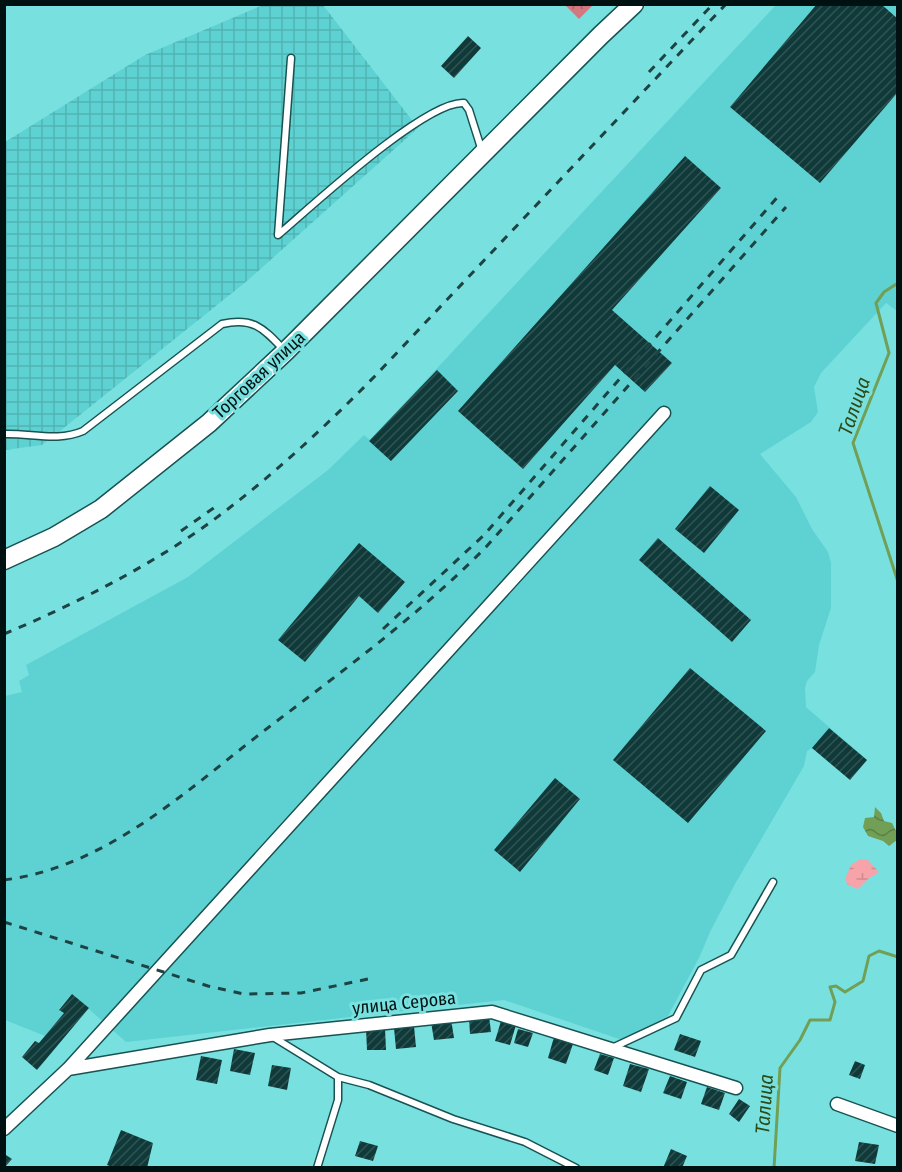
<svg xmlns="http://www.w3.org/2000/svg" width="902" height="1172" font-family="'Fira Sans Condensed',sans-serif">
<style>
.built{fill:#5ed2d2}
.industrial{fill:url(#industrial-grid)}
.forest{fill:url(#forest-crowns)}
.wetland{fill:url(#wetland-marsh)}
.water{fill:url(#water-waves)}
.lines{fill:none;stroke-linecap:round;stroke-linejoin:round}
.stream{stroke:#719f56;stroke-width:3}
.building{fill:url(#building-hatch)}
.lane-casing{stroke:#185252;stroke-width:9}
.street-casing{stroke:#185252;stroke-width:15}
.secondary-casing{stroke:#185252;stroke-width:21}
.lane{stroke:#fff;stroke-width:6}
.street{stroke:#fff;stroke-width:12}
.secondary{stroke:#fff;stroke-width:18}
.rail{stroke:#1d4343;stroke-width:3;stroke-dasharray:8 8;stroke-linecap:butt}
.labels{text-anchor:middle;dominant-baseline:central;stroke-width:6;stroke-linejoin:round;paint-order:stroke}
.street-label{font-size:18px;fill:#011;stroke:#78e1e0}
.water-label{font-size:20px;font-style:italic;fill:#2c4b18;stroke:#78e1e0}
</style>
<defs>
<pattern id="industrial-grid" width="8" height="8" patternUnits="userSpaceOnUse" patternTransform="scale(1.5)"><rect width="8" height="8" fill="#5ed2d2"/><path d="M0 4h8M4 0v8" fill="none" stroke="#50b3b3"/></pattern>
<pattern id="forest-crowns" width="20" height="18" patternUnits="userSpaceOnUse" patternTransform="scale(1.5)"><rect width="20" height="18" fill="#d37880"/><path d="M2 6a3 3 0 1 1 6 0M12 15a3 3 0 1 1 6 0" fill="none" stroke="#a96167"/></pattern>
<pattern id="wetland-marsh" width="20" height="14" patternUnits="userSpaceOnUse" patternTransform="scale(1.5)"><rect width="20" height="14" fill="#f6a3a9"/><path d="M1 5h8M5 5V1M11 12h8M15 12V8" fill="none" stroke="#d18b90"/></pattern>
<pattern id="water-waves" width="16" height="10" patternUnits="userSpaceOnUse" patternTransform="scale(1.5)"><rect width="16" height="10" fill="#719f56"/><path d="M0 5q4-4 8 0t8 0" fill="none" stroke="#5a8046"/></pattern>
<pattern id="building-hatch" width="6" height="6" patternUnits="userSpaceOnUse" patternTransform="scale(1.5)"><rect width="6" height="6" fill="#103a3a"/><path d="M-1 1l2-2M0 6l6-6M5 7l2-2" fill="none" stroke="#305353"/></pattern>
</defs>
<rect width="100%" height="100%" fill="#78e1e0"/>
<path class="built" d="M776 5H897V311L886 303 821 373 814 387 818 412 811 422 760 454 796 497 812 529 828 552 831 563V608L819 645 815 672 807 681 805 688 806 707 867 760 850 780 812 748 807 751 804 766 735 884 710 932 700 956 668 1016 622 1040 504 1000 126 1042 72 994 59 1009 64 1013 45 1036 5 1020V696L22 692 19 681 29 675 26 665 188 577 328 470 364 435 370 440Z"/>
<path class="industrial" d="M263 5H323L418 128 247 281 60 431 42 445 5 450V142L145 55Z"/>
<path class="forest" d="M565 5H593L579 19Z"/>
<path class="wetland" d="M860 859 868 860 879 872 868 879 858 889 848 885 845 879 851 865Z"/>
<path class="water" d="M875 807 881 813 884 821 892 823 897 833V840L889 846 883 841 868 836 863 827 865 818 874 817Z"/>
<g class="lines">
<path class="stream" d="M898 283 884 292 876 303 889 353 853 443 898 582
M774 1168 780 1068 800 1040 810 1020H830L835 1002 830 987 836 986 845 992 863 981 869 956 879 951 898 957"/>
</g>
<path class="building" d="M817 4H881L898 19V92L820 183 730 107Z
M468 36 481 48 454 78 441 66Z
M685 156 721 188 612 310 672 363 645 392 615 365 523 469 458 411Z
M437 370 458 391 391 461 369 441Z
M710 486 739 510 704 553 675 529Z
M658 538 751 620 732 642 639 560Z
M359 543 405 582 378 613 359 596 305 662 278 640Z
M690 668 766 731 688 823 613 760Z
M829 728 867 760 850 780 812 748Z
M555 778 580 799 520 872 494 850Z
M72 994 89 1008 37 1070 22 1057 35 1041 39 1043 64 1013 59 1010Z
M489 1016 491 1032 470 1034 469 1018Z
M451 1019 454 1038 434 1040 431 1022Z
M501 1021 516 1025 510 1045 495 1041Z
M414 1026 416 1047 396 1049 394 1028Z
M385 1028 386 1050H367L366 1029Z
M518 1029 533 1033 528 1047 514 1043Z
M680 1034 701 1041 695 1057 674 1050Z
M554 1037 573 1044 566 1064 548 1058Z
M234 1049 255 1053 250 1075 230 1071Z
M600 1054 614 1058 608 1075 594 1070Z
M201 1056 222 1060 217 1084 196 1080Z
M855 1061 865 1065 860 1079 849 1075Z
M630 1064 649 1069 641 1092 623 1086Z
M272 1065 291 1068 287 1090 268 1086Z
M670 1076 687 1082 681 1099 663 1093Z
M707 1087 725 1093 719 1110 701 1104Z
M739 1099 750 1106 739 1122 729 1114Z
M121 1130 153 1143 147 1168H115L107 1165Z
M360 1141 378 1146 373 1161 355 1156Z
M859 1142 879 1145 875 1164 855 1161Z
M671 1149 687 1156 682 1168H663Z
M6 1155 12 1159 4 1168V1158Z"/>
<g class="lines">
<g class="lane-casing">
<path id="lane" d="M291 58 278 235C311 207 426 100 464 103L469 110 482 151
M4 434C31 433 58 442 83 431L222 324C253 317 263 328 283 349
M273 1037 338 1077V1100L317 1168
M614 1047 676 1018 701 970 731 955 773 882
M338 1077 369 1085 453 1119 525 1142 576 1168"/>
</g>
<g class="street-casing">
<path id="street" d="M68 1069 270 1035 492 1012 736 1088
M837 1104 898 1126
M4 1129 68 1069 108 1025 664 413"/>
</g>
<g class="secondary-casing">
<path id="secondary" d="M4 560 54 537 101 509 209 423 286 351 601 35 634 4"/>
</g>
<use href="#lane" class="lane"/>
<use href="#street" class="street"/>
<use href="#secondary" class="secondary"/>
<path class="rail" d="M649 72 713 4
M181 531 215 507
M383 629 484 535 781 193
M4 634C73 605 140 571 201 529 264 484 321 431 375 376L726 4
M4 880C108 867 189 788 269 727 344 670 420 614 486 547L786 207
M4 922 208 986 244 994 301 993 373 978"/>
</g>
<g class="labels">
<g class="street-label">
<text transform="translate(259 375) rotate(-43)">Торговая улица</text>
<text transform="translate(404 1003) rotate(-6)">улица Серова</text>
</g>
<g class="water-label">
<text transform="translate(854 406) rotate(-71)">Талица</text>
<text transform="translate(764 1104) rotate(-86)">Талица</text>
</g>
</g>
<rect width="902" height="1172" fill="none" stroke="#001111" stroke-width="12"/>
</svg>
